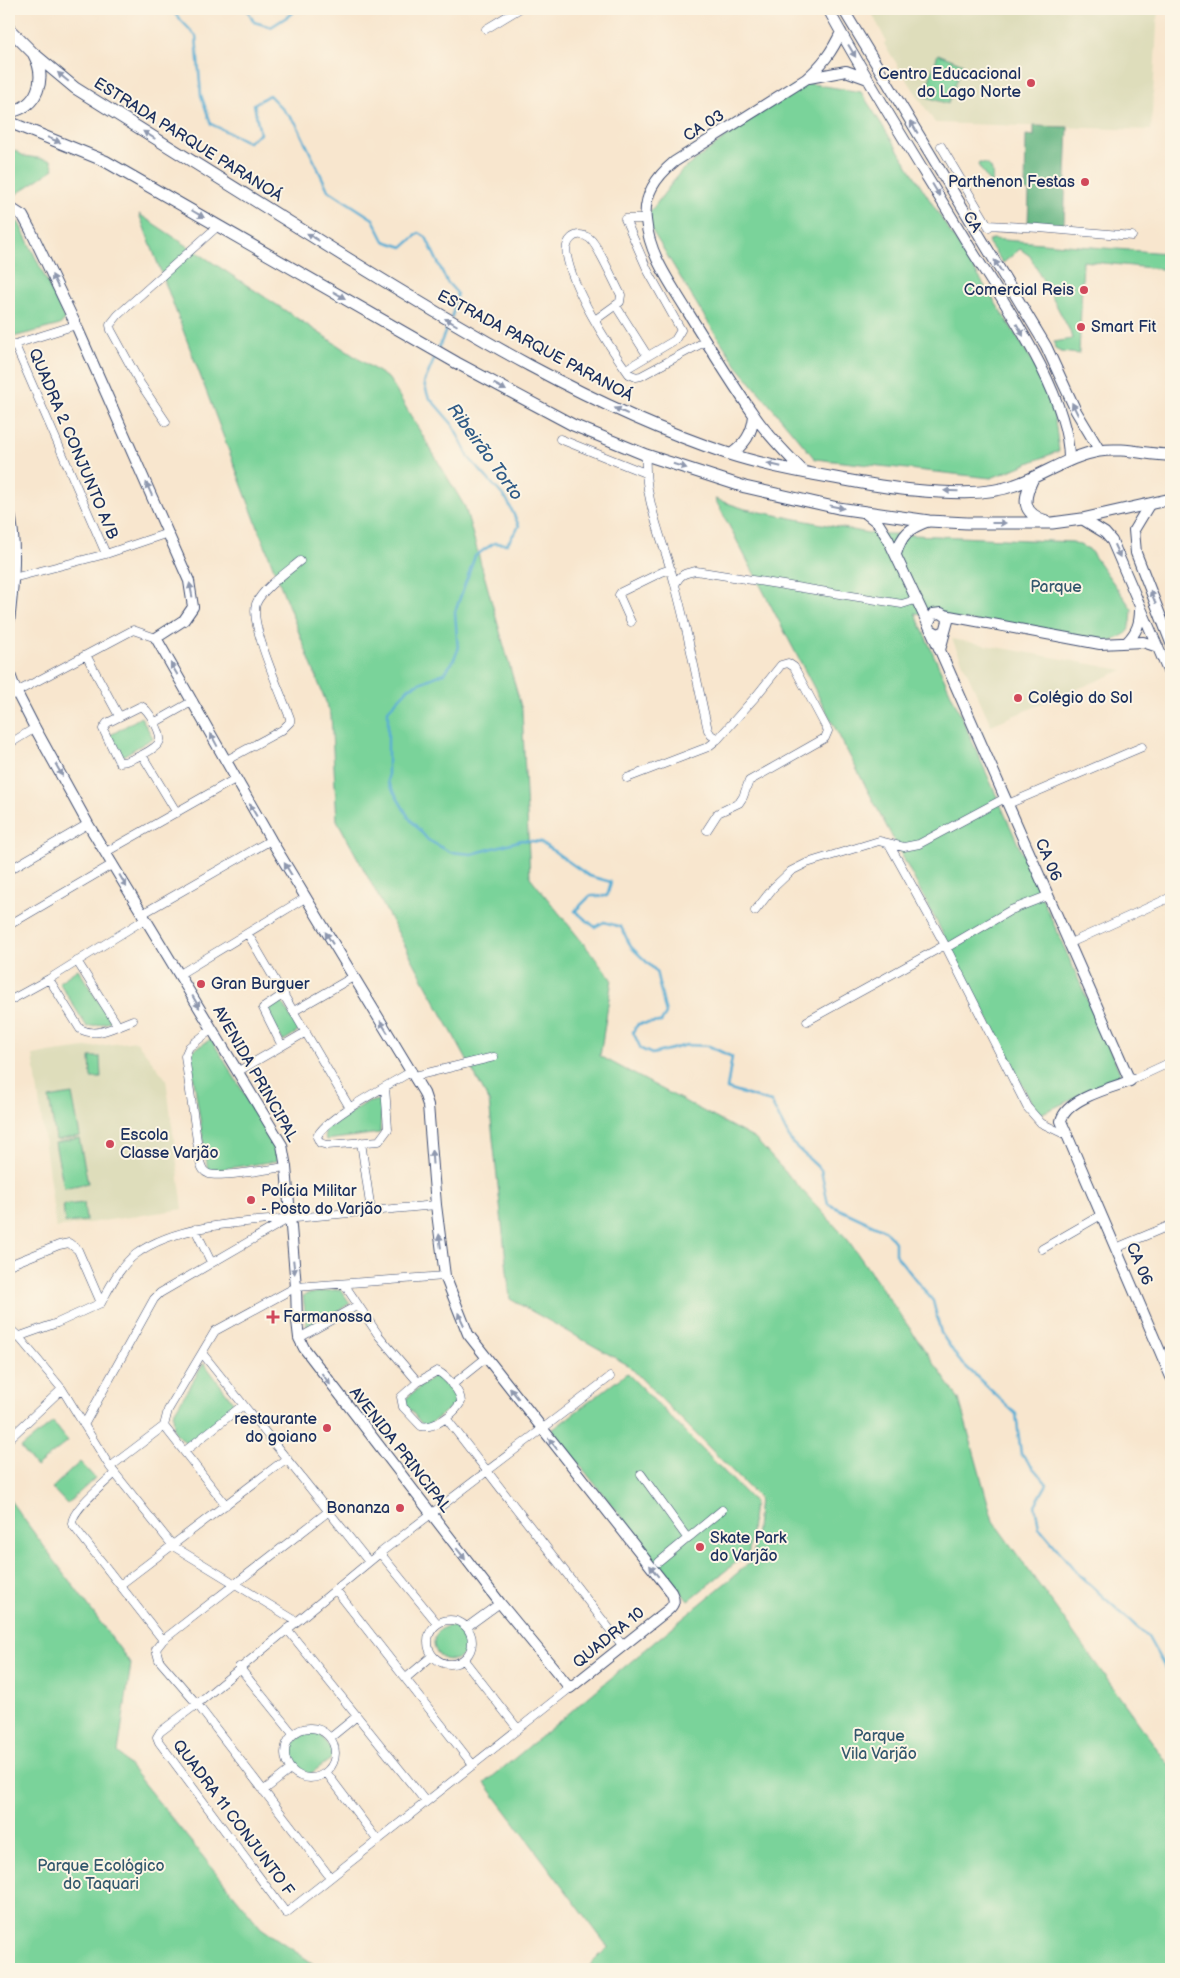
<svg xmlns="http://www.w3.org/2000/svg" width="1180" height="1978" font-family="'Balsamiq Sans',sans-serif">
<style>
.built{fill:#deddbb}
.green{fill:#7ad39a;stroke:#4a817c}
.forest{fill:#63b582;stroke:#3f7270}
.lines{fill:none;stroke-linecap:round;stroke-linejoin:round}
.stream{stroke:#58add4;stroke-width:2.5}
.street-casing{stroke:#3c4a6f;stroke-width:9}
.secondary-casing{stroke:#3c4a6f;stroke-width:12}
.primary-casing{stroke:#3c4a6f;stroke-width:13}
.street{stroke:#fff;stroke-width:8}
.secondary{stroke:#fff;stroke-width:10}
.primary{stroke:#fff;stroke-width:11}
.oneway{fill:#8d97ae}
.poi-dot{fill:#d1495b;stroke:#fcf5e5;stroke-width:2}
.labels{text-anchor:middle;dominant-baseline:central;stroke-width:4;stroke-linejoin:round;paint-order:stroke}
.poi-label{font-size:16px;fill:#1b2f5e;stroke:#fcf5e5;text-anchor:start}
.street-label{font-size:16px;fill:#1b2f5e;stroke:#fcf5e5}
.park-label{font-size:16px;fill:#33586d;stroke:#fcf5e5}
.water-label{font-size:18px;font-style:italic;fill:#305b87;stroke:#fcf5e5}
</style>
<rect width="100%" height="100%" fill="#fcf5e5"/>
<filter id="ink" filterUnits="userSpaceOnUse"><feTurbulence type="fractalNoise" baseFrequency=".02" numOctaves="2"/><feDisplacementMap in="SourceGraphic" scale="10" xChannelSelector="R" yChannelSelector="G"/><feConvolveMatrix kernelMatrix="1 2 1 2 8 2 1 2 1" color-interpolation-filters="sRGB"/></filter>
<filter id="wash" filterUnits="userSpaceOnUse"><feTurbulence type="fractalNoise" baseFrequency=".0096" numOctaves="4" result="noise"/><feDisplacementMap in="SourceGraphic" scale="20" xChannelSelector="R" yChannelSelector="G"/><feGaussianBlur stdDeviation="1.12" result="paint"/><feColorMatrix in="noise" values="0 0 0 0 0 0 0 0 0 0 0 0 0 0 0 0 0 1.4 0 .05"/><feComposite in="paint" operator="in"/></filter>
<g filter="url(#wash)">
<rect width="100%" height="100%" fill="#f8e6ce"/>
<path class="built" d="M870 9H1158L1151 130 935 123 884 44 886 41Z
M952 639 1123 670 991 725Z
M136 1041 166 1079 183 1209 56 1228 33 1055Z"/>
<path class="green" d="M938 54 963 64 948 104 924 96Z
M800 82 861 92 1051 390 1059 451 991 478 815 459 737 366 704 316 645 219 681 171Z
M9 147 24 156 51 160 54 169 9 199Z
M979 163C993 163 993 171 992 183L989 182 978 165Z
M1171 183V270L1083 261 1079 354 1061 352 1055 349 1054 342 1072 339 1070 331 1030 256 1020 249 1003 263 988 242 992 239 1166 253Z
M9 214 19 223 65 319 60 325 9 338Z
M139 214 389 379 465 507 522 710 530 877 612 979 600 1056 755 1139 848 1240 959 1399 993 1521 1171 1768V1969H586L608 1947 485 1783 753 1560 759 1498 628 1365 510 1299 489 1101 337 820 331 715 257 525Z
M715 499 745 509 868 533 1073 542 1089 549 1132 609 1131 622 1127 633 1111 642 915 613 1122 1077 1038 1115Z
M141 717 153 738 121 757 109 736Z
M78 969 111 1022 87 1027 59 982Z
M281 1001 299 1031 283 1041 265 1010Z
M211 1039 275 1144 278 1153 277 1161 208 1171 190 1055 195 1049Z
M90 1057H100L101 1078H91Z
M72 1094 80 1136 56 1140 49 1098Z
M382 1099 380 1133 326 1140 324 1129 366 1103Z
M79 1138 88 1183 64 1188 55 1143Z
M84 1203 86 1221 65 1223 63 1205Z
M340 1289 350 1303 313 1329 307 1328 303 1296 307 1294Z
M204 1363 236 1406 187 1444 174 1431 173 1414Z
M627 1373 754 1502 749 1552 688 1601 552 1430Z
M436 1374 459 1401 425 1428 403 1401Z
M53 1422 68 1441 36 1467 21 1448Z
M80 1462 95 1478 67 1504 52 1488Z
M9 1499 131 1664 118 1752 261 1928 321 1969H9Z
M434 1643a17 17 0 1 1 34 0a17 17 0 1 1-34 0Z
M307 1732 318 1733 332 1750 331 1759 310 1774 304 1772 289 1757 292 1743Z"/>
<path class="forest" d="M1034 126 1068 127 1064 226 1028 225 1029 192 1025 190 1026 135 1034 136Z"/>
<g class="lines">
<path class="stream" d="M174 9 175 14 196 36 201 95 211 124 248 142 260 134 254 104 269 95 296 123 328 190 373 219 384 241 403 247 419 233 426 237 447 282 457 293 452 317
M247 9 254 22 271 27 293 13 291 9
M439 347 448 325
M436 355 424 383 428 396 453 425 469 458 507 500 519 526 507 544 494 543 475 556 455 612 458 650 452 663 444 673 410 687 388 710V782L409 818 428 840 450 852 472 854 522 840 541 842 589 876 611 882 607 896H590L575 911 595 927 604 922 621 927 631 947 656 971 666 1014 661 1022 638 1024 633 1032 641 1049 652 1054 687 1045 709 1046 732 1057 727 1089 771 1102 792 1143 821 1170 828 1204 886 1231 895 1242V1254L933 1301 941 1333 959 1360 1016 1414 1021 1454 1047 1484 1035 1505 1039 1527 1079 1575 1148 1637 1171 1679"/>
</g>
</g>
<g filter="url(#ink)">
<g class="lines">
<g class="street-casing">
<path id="street" d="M486 29 519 9
M941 146 989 227
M988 225 1039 228 1132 236
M616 306 647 355
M595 320 620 302 621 295C615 284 597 243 589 238 575 229 564 241 567 256 573 290 608 345 629 374L636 377 641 376 706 341
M15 345 106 554
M9 346 76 325
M626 369 675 340 681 330 648 271 625 219H645
M166 422 140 383 111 330 110 325 118 315 218 226
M560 439 645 473
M646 455C643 499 664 542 675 585 688 632 697 682 708 730L711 735 718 739
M9 579 106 554 168 533
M675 585C680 574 685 573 696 571L902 604 918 599
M631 622 619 595 621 592 662 572 671 569
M86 655 119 716
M9 696 133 630 156 638
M141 706C148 709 161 731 160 740 159 749 127 763 119 762L103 729 107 723Z
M154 723 193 701
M9 744 35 728
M142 755 177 813
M225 761 282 730 290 722V718C282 696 249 624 256 604 261 590 288 571 300 561
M627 778 708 747 718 739 757 695 781 665 788 663 794 667 828 731 825 738 749 781 743 797 739 803 718 813 707 830
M1008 804 1142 747
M889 844 945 945 1027 1107 1041 1123 1066 1135
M106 852 235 779
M9 870 88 824
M755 911 773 888 791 871 807 863 879 841 904 847 919 844 1005 798
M142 914 271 840
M9 925 113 864
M248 934 350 1108
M1068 944 1171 897
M946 948 1011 910 1047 896
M77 961 118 1026 133 1020
M180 974 305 898
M49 979 80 1029C94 1036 104 1031 118 1026
M9 1001 49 979 145 919
M294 1011 353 977
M807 1021 945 945
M212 1029 189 1047 185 1056 200 1162C202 1168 203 1172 209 1174 220 1178 271 1169 286 1167
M282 1046 263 1008 284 994
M237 1072 306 1032
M415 1076 494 1057
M1130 1081 1171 1062
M385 1087 388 1129 379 1141 327 1145 320 1143 317 1137C324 1118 393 1083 412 1071
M361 1142 371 1211
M195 1229 211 1262
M1116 1248 1171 1225
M1042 1249 1101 1215
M9 1265 59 1245 69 1243 78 1250 101 1303
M344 1284 379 1336 418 1382
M101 1303C111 1285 120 1266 136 1254 180 1222 254 1222 306 1217 349 1213 393 1209 436 1205
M9 1328 18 1336 62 1389 110 1467 173 1546 296 1621
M299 1338 358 1305
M9 1340 57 1323 101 1303
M202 1353 369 1562
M437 1371C447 1376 461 1392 461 1402 454 1414 435 1429 421 1426L403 1407 401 1397 418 1382Z
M452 1385 487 1357
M446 1418 622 1645
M84 1425 154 1299 160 1293 286 1220
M164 1426 168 1410 215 1331 296 1287 445 1276
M164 1426 226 1505
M9 1439 62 1389
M185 1451 243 1405
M110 1467 164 1426
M115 1473C104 1484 71 1510 72 1524L163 1640
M641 1474 688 1539
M329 1511 163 1640 156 1649 159 1660 197 1704 330 1877
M380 1553 437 1623
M659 1562 722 1510
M120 1585 287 1458
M336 1590 473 1765
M428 1642a22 22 0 1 1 44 0a22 22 0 1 1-44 0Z
M467 1627 500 1603
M287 1629 426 1802
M464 1660 518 1729
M239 1667 293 1734
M406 1678 432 1656
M570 1688 286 1913 159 1742 157 1737 160 1732 197 1704 380 1553 610 1377
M285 1753a25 25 0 1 1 50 0a25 25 0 1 1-50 0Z
M330 1738 357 1716
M326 1772 378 1841
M263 1791 291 1769"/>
</g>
<g class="secondary-casing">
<path id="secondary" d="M828 9C872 90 922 168 969 246 1003 301 1070 396 1069 460
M843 9 1046 346 1076 411 1100 451
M809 78 846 71 868 79
M9 207 23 216 31 231 76 325 189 581 193 607 184 620 156 638 271 840 424 1093 428 1105 436 1205 445 1276 468 1334 671 1592C675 1600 675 1604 668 1610L570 1688 500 1603 304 1348 299 1338 297 1321 296 1287 286 1167 282 1145 88 824 35 728 16 691 9 672
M731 454C745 444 752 434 754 416
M804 472C787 454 768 436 754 415 730 381 708 345 686 309 669 281 649 254 646 220 643 195 656 177 674 162L806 79C822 65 832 52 841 32
M1149 505 1134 530 1136 553 1171 643
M9 510C18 547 13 585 9 623
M864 512 878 523 888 539 928 624
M1082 519 1105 533 1112 541 1171 678
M896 554C902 534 909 528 929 521
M944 615 1100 644 1143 642 1158 647
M931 630 1130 1081C1110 1088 1066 1099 1061 1121L1171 1377
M1127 642C1137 632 1140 623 1140 610
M940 650 948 621 947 617 941 613 933 614 928 624 931 630 938 634 945 631"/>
</g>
<g class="primary-casing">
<path id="primary" d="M9 29 33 53 75 88C163 144 253 199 342 255 465 331 591 408 729 454 763 465 800 472 835 478 861 483 887 488 913 490 944 493 986 496 1015 485 1044 475 1069 456 1099 451 1124 447 1147 455 1171 455
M9 112C38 107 47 79 34 55
M9 122 105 161 457 363 573 425 646 455 745 487 838 508 929 521 967 523H1052L1082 519 1171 499
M1033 478C1023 499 1021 513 1046 521"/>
</g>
<use href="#street" class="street"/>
<use href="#secondary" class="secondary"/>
<use href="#primary" class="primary"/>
</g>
<defs><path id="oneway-solid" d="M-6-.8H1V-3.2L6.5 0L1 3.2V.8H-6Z" transform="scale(1.25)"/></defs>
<g class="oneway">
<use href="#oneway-solid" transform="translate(852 51) rotate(59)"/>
<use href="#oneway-solid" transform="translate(63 77) rotate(-140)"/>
<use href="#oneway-solid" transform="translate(914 127) rotate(-120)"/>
<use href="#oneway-solid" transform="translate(149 135) rotate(-148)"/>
<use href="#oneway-solid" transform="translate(54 140) rotate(22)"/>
<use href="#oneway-solid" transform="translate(936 190) rotate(59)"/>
<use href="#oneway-solid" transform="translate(198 214) rotate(30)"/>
<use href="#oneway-solid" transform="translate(313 237) rotate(-148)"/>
<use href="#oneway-solid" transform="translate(998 266) rotate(-122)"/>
<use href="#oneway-solid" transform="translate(55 281) rotate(-116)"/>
<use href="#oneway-solid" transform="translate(339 295) rotate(30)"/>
<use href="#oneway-solid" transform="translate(451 322) rotate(-150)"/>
<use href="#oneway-solid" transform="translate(1020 330) rotate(61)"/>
<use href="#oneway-solid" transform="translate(500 387) rotate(29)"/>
<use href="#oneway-solid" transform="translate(1075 409) rotate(-116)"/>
<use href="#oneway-solid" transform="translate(621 411) rotate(-155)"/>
<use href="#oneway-solid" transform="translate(774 465) rotate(-166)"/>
<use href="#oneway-solid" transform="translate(680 466) rotate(18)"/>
<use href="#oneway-solid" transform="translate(149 489) rotate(-114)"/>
<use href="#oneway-solid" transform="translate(951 491) rotate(-178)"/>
<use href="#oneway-solid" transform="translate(837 507) rotate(11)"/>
<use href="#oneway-solid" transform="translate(999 523)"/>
<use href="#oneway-solid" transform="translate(1117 551) rotate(65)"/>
<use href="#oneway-solid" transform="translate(191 590) rotate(-101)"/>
<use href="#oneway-solid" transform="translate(1153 597) rotate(-112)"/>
<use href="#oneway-solid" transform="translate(174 669) rotate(-120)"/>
<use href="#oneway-solid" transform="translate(214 740) rotate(-118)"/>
<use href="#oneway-solid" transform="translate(59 770) rotate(61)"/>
<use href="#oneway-solid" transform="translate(253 810) rotate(-120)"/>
<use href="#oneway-solid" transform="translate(288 869) rotate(-121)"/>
<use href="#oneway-solid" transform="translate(123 881) rotate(60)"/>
<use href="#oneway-solid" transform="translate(329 938) rotate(-122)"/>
<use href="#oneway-solid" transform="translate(196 1002) rotate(60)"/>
<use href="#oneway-solid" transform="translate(384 1027) rotate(-122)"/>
<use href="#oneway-solid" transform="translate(432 1157) rotate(-94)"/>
<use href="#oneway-solid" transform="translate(440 1241) rotate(-97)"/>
<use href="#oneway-solid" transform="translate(294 1267) rotate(84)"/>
<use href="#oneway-solid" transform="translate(461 1319) rotate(-115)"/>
<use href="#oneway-solid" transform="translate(326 1379) rotate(53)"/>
<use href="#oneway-solid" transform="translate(514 1393) rotate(-128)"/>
<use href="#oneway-solid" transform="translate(553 1444) rotate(-128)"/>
<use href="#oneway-solid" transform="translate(461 1554) rotate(52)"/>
<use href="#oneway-solid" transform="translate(654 1571) rotate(-128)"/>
</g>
</g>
<g class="poi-dot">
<circle cx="1031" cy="83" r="5"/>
<circle cx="1085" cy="182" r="5"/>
<circle cx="1084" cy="290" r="5"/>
<circle cx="1081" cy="327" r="5"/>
<circle cx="1018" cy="698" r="5"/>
<circle cx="201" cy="984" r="5"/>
<circle cx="110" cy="1144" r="5"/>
<circle cx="251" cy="1200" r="5"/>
<path d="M270.5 1309.5h5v5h5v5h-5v5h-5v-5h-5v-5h5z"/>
<circle cx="327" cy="1428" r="5"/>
<circle cx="400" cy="1508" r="5"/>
<circle cx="700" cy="1547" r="5"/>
</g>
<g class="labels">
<g class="poi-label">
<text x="1021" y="74" text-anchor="end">Centro Educacional<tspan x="1021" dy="18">do Lago Norte</tspan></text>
<text x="1075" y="182" text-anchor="end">Parthenon Festas</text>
<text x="1074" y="290" text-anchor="end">Comercial Reis</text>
<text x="1091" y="327">Smart Fit</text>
<text x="1028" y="698">Colégio do Sol</text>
<text x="211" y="984">Gran Burguer</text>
<text x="120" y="1135">Escola<tspan x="120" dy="18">Classe Varjão</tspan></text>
<text x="261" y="1191">Polícia Militar<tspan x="261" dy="18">- Posto do Varjão</tspan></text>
<text x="283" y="1317">Farmanossa</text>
<text x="317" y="1419" text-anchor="end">restaurante<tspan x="317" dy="18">do goiano</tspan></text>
<text x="390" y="1508" text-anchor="end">Bonanza</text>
<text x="710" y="1538">Skate Park<tspan x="710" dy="18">do Varjão</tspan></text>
</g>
<g class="street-label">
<text transform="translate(704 126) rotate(-32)">CA 03</text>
<text transform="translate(188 140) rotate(32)">ESTRADA PARQUE PARANOÁ</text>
<text transform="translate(972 222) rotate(59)">CA</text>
<text transform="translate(535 346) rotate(28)">ESTRADA PARQUE PARANOÁ</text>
<text transform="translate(73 444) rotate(67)">QUADRA 2 CONJUNTO A/B</text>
<text transform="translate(1048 860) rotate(67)">CA 06</text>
<text transform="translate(255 1074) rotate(60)">AVENIDA PRINCIPAL</text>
<text transform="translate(1139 1264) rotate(67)">CA 06</text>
<text transform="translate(400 1450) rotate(52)">AVENIDA PRINCIPAL</text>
<text transform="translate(609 1638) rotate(-39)">QUADRA 10</text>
<text transform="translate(233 1818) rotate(53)">QUADRA 11 CONJUNTO F</text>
</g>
<g class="park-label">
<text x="1056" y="587">Parque</text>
<text x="879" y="1736">Parque<tspan x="879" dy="18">Vila Varjão</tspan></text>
<text x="101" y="1866">Parque Ecológico<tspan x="101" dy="18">do Taquari</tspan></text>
</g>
<g class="water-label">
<text transform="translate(485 452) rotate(54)">Ribeirão Torto</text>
</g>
</g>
<rect width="1180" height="1978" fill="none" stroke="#fcf5e5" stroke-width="30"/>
</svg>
